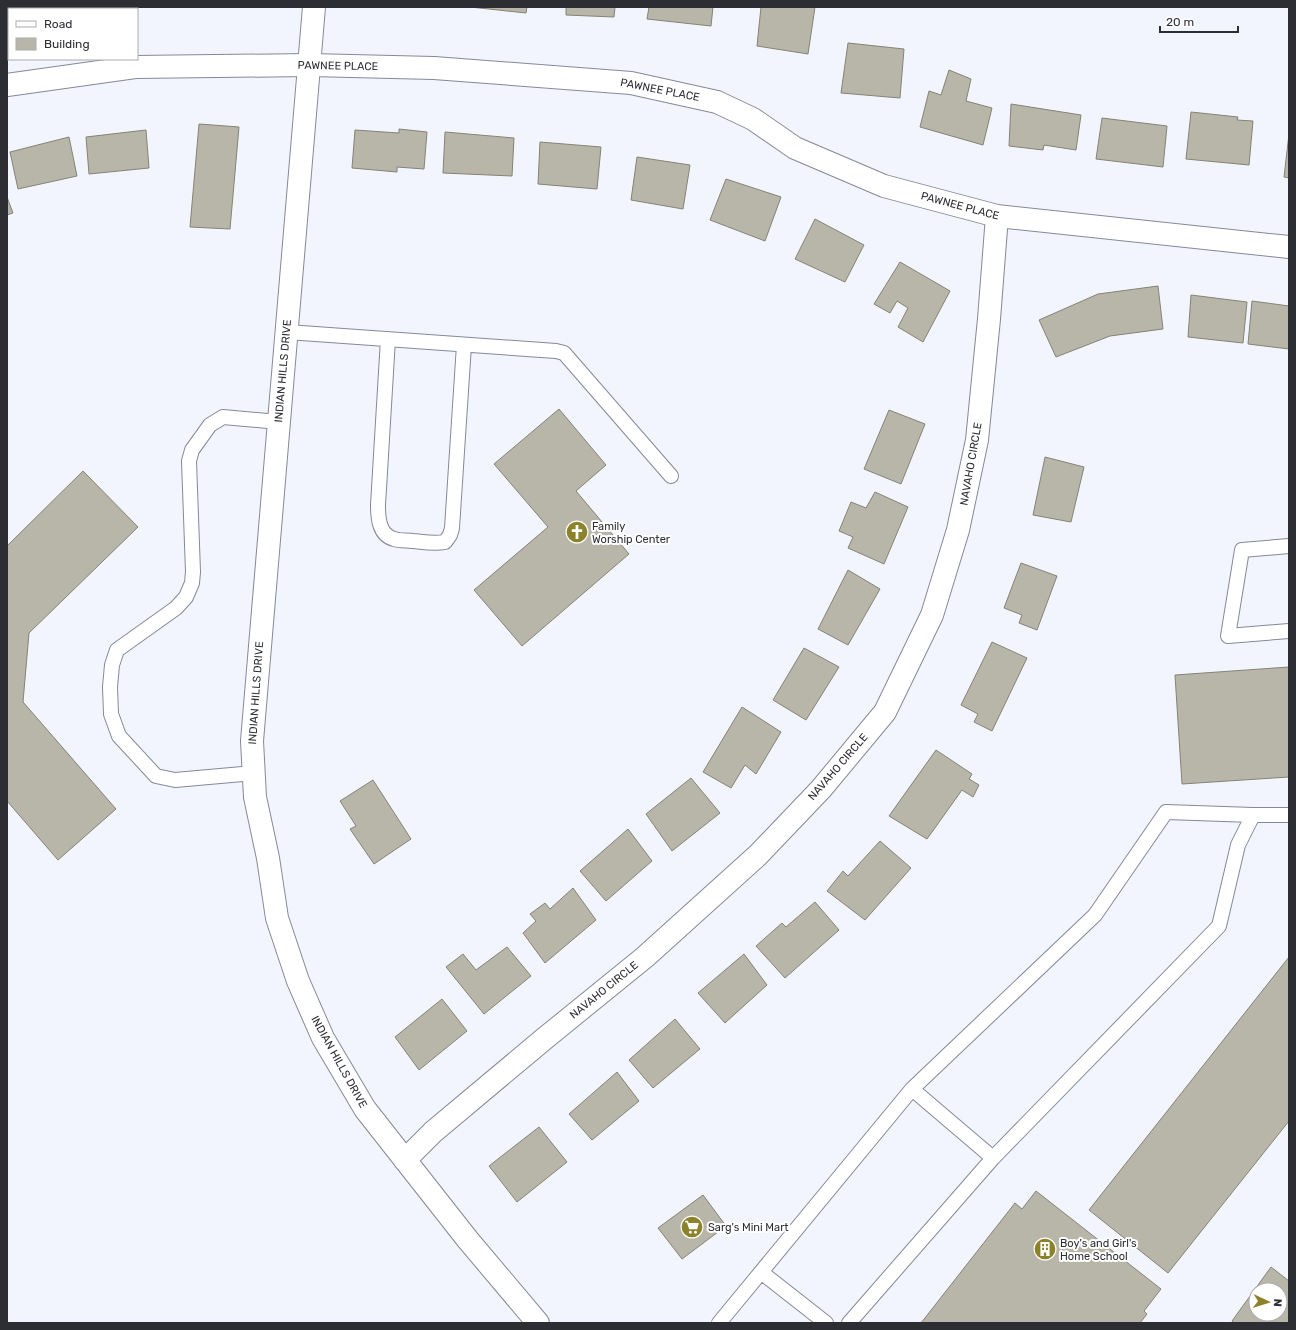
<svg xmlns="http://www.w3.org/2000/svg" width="1296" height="1330" font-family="Rubik,sans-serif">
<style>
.building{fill:#b8b6a8;stroke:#848375;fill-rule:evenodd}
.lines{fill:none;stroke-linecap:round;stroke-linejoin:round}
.service-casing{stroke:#858997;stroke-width:16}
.minor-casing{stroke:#858997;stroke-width:24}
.secondary-casing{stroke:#858997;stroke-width:24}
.service{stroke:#fff;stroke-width:14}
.minor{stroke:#fff;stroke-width:22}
.secondary{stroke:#fff;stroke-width:22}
.labels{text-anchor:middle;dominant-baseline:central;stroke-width:4;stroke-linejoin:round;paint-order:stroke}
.street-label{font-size:11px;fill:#2d2e34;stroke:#fff}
.poi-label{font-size:11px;fill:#2d2e34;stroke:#fff;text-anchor:start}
</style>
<rect width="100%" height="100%" fill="#f2f5fe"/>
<path class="building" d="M23 7H80V9H24Z
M470 7H527L526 13Z
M566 7H615L614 17 566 15Z
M649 7H713L711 26 647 19Z
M761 7H815L808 54 757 46Z
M848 43 904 49 900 98 841 93Z
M949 70 971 79 966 101 992 108 983 145 920 127 929 91 941 95Z
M1011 104 1081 115 1076 150 1044 145 1043 150 1009 146Z
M1191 112 1238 117 1237 120 1253 121 1249 165 1186 159Z
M1102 118 1167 126 1163 167 1096 159Z
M199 124 239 127 230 229 190 227Z
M399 129 427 132 424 169 397 167V172L352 168 355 130 399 133Z
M146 130 149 168 89 174 86 137Z
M445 132 514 138 512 176 443 173Z
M1289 134V178L1284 177Z
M69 137 77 176 18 189 10 152Z
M540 142 601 147 597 189 538 184Z
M637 157 690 165 683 209 631 200Z
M726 179 781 197 765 241 710 220Z
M7 197 13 213 7 215Z
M815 219 864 245 845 282 795 259Z
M900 262 950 291 923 342 898 327 908 308 897 301 890 313 874 304Z
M1158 286 1163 329 1110 336 1056 357 1039 320 1098 294Z
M1191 295 1247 302 1243 343 1188 337Z
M1252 301 1289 306V349L1248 344Z
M559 409 606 465 576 491 629 554 522 646 474 590 548 527 494 464Z
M889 410 925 424 901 484 864 469Z
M1045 457 1084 467 1071 522 1033 515Z
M83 471 138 527 29 633 23 702 116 809 58 860 7 801V546Z
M875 492 908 507 884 564 848 548 853 537 839 531 851 502 866 508Z
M1021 563 1057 576 1037 630 1019 623 1022 615 1004 608Z
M848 570 880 589 848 645 818 629Z
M992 642 1027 658 992 731 974 722 978 714 961 705Z
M804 648 839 667 806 720 773 700Z
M1289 667V777L1182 784 1175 675Z
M742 707 781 732 756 774 745 765 731 788 703 772Z
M936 750 972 774 969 779 979 785 973 797 962 790 927 839 889 816Z
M691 778 720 813 672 851 646 814Z
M373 780 411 839 374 864 350 829 356 826 340 801Z
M628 829 652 861 606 901 580 871Z
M880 841 911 868 865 920 827 891 843 871 848 876Z
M573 888 596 920 545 963 523 933 536 921 530 914 545 903 550 909Z
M815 902 839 930 785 978 756 946 782 923 786 927Z
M507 947 531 976 484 1014 446 967 463 954 476 970Z
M744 954 767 985 725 1023 698 993Z
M1289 957V1121L1168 1273 1089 1210Z
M442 999 467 1031 419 1070 395 1037Z
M675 1019 700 1049 653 1088 629 1060Z
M617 1072 639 1101 592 1140 569 1114Z
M539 1127 567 1162 517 1202 489 1166Z
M1036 1191 1161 1289 1144 1311 1147 1314 1140 1323H921L1015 1203 1022 1209Z
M703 1195 726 1226 682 1259 658 1228Z
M1271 1267 1289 1281V1323H1235L1232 1321ZM1256 1290H1280V1314H1256Z"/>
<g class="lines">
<g class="service-casing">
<path id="service" d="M287 332 556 351 564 353 671 476
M388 339 378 505C378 518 379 535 394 539 400 541 407 540 413 541 424 542 434 544 445 542L450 535 452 528 464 345
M1289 546 1242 550 1228 636 1289 631
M254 773 175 780 156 776 119 736 111 714 110 687 112 665 117 650 176 608 186 597 192 583 193 572 189 461 192 450 210 425 223 417 279 422
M912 1089 993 1158
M761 1272 826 1323
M719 1323 912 1089 1095 915 1166 812 1253 815H1289
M849 1323 993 1158 1219 926 1238 845 1253 815"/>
</g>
<g class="minor-casing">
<path id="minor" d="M7 85 135 67 310 65 434 68 631 83 717 102 753 119 795 148 884 186 997 216 1289 247
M405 1160 433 1132 544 1039 645 957 758 855 821 789 885 712 932 615 958 530 977 440 989 319 997 216"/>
</g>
<g class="secondary-casing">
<path id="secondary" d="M314 7 252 741 255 797 268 858 277 918 298 981 323 1038 365 1109 468 1240 538 1323"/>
</g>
<use href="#service" class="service"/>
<use href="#minor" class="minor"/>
<use href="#secondary" class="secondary"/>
</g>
<defs>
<g id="church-disc" transform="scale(1.15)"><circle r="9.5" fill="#8b8229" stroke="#fff"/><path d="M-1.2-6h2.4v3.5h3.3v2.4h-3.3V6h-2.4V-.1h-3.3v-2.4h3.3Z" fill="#fff"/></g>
<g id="supermarket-disc" transform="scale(1.15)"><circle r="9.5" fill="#8b8229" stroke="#fff"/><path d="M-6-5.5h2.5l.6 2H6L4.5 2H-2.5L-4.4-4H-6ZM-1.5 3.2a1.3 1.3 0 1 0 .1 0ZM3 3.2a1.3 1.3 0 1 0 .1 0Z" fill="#fff"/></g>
<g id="building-disc" transform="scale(1.15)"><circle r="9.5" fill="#8b8229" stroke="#fff"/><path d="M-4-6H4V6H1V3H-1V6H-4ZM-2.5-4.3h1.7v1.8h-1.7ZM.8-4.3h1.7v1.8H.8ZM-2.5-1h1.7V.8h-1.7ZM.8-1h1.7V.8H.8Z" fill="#fff"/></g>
</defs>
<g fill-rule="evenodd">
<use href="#church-disc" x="577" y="532"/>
<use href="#supermarket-disc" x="692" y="1227"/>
<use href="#building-disc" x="1045" y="1249"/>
</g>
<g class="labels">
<g class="street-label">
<text transform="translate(338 66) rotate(1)">PAWNEE PLACE</text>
<text transform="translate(660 90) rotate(11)">PAWNEE PLACE</text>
<text transform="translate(960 206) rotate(15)">PAWNEE PLACE</text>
<text transform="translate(283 371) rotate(-85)">INDIAN HILLS DRIVE</text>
<text transform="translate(971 464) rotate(-80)">NAVAHO CIRCLE</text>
<text transform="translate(256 693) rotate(-86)">INDIAN HILLS DRIVE</text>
<text transform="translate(838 767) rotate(-49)">NAVAHO CIRCLE</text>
<text transform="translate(604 990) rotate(-39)">NAVAHO CIRCLE</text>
<text transform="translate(339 1062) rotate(61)">INDIAN HILLS DRIVE</text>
</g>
<g class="poi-label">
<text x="592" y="526">Family<tspan x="592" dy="13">Worship Center</tspan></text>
<text x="708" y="1227">Sarg's Mini Mart</text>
<text x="1060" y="1243">Boy's and Girl's<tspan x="1060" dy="13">Home School</tspan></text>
</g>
</g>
<rect width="1296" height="1330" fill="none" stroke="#2d2e34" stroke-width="16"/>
<rect x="8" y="8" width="130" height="52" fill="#ffffff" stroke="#ababae"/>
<rect x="16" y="21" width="20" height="6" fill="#ffffff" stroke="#ababae"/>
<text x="44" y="28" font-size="12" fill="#2d2e34">Road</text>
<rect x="16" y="38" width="20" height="12" fill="#b8b6a8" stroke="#ababae"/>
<text x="44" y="48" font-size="12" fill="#2d2e34">Building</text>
<g transform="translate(1268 1302) rotate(94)"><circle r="19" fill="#ffffff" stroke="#ababae"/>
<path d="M0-3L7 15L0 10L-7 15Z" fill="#8b8229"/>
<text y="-6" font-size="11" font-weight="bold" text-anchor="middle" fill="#2d2e34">N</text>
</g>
<path d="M1160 26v6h78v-6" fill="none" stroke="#2d2e34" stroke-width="2"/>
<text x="1166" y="26" font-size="12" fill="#2d2e34" stroke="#ffffff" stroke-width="3" paint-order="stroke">20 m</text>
</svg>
